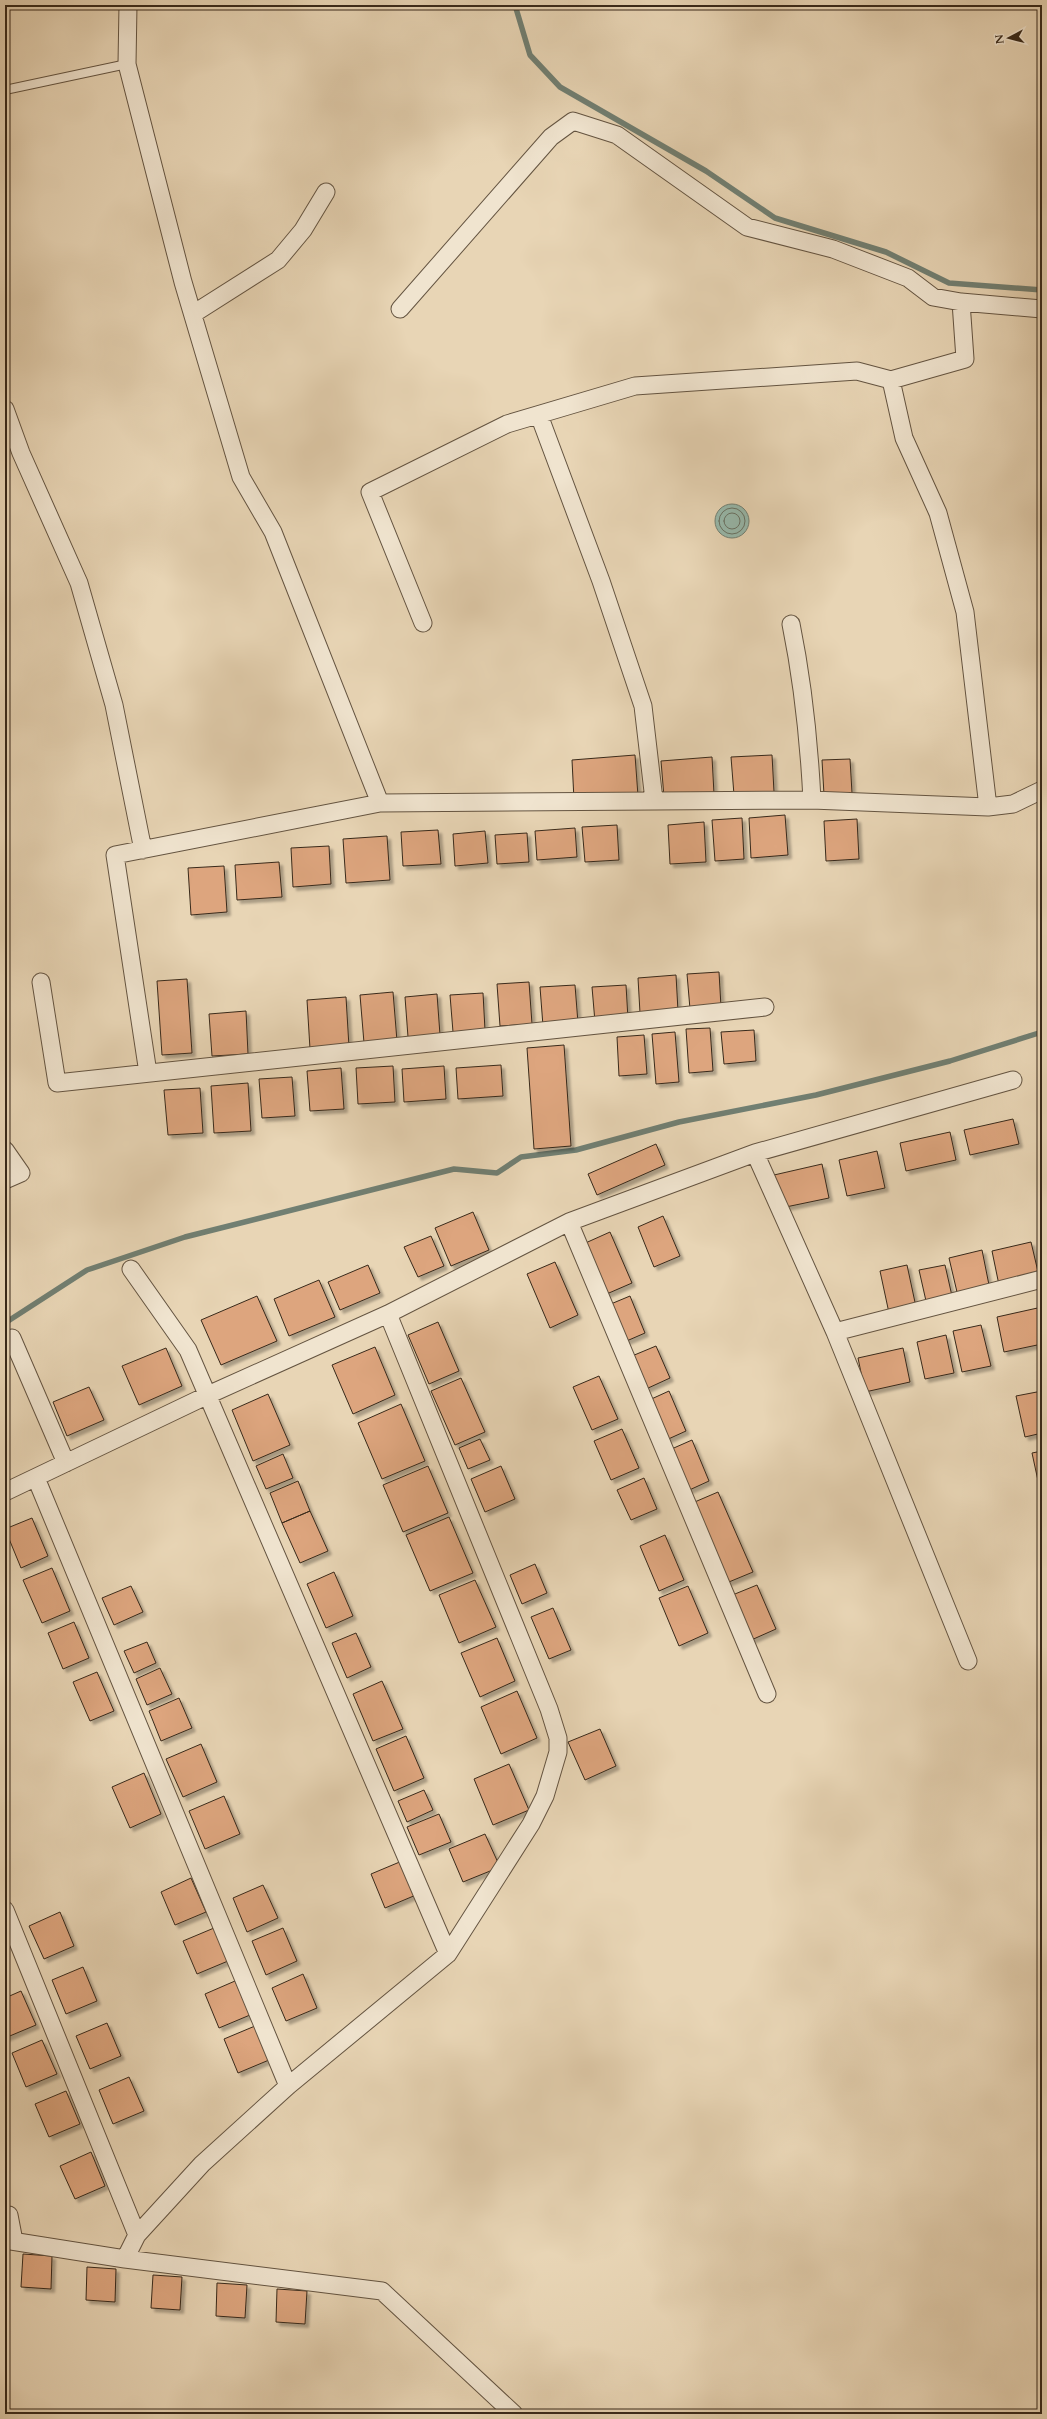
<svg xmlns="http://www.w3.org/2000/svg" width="1047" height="2419" font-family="Cardo,serif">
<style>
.water{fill:#97b9ac;stroke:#717f72}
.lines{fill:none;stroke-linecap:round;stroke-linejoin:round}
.shore{stroke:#687163;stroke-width:1}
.stream{stroke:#717f72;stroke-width:5.5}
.building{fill:#dda57e;stroke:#38291a;filter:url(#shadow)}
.lane-casing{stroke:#645441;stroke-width:10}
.street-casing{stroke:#645441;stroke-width:19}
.lane{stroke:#f0e4cf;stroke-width:8}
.street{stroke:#f0e4cf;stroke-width:17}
</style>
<defs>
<filter id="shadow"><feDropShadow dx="3.5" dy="3.5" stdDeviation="1" flood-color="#0004"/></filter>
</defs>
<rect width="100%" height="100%" fill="#e8d5b5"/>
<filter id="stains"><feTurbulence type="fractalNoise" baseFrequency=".005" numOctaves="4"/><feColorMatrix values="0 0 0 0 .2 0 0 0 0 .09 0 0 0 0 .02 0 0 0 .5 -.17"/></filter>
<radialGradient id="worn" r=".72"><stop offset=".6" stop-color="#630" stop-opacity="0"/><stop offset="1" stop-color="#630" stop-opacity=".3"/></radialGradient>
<path class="water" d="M715 521a17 17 0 1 1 34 0a17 17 0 1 1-34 0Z"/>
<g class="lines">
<path class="shore" d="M719 521a13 13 0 1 1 26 0a13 13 0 1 1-26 0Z
M724 521a8 8 0 1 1 16 0a8 8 0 1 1-16 0Z"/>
<path class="stream" d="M515 5 530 55 560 87 706 171 775 218 886 252 949 283 1042 290
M5 1323 87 1270 185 1237 454 1169 497 1173 521 1157 576 1150 679 1122 816 1095 950 1061 1042 1032"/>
</g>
<path class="building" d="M635 755 638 796 574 800 572 760Z
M772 755 774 792 734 795 731 757Z
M712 757 714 794 664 797 661 761Z
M850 759 852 793 824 795 822 760Z
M785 815 788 855 751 858 749 818Z
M742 818 744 859 715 861 712 820Z
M857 819 859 859 826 861 824 821Z
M704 822 706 862 670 864 668 825Z
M617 825 619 860 585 862 582 827Z
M575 828 577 857 537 860 535 831Z
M438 830 441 864 403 866 401 832Z
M485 831 488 863 455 866 453 834Z
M527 833 529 862 497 864 495 835Z
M387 836 390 880 346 883 343 839Z
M329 846 331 884 293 887 291 848Z
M279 862 282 897 237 900 235 865Z
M224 866 227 912 191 915 188 868Z
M719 972 721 1007 690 1009 687 974Z
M676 975 678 1011 640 1013 638 978Z
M187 979 192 1053 162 1055 157 981Z
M529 982 532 1024 500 1026 497 984Z
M575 985 578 1023 543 1026 540 987Z
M626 985 628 1019 595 1022 592 987Z
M393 992 397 1041 364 1043 360 995Z
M483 993 485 1030 453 1032 450 995Z
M437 994 440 1035 408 1037 405 997Z
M346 997 349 1047 310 1049 307 1000Z
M246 1011 248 1054 212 1056 209 1014Z
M710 1028 713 1071 689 1073 686 1029Z
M754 1030 756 1061 724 1064 721 1032Z
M675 1032 679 1082 656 1084 652 1034Z
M644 1035 647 1074 619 1076 617 1037Z
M564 1045 571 1146 534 1149 527 1048Z
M501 1065 503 1096 458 1099 456 1068Z
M393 1066 395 1102 358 1104 356 1068Z
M444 1066 446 1099 404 1102 402 1069Z
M341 1068 344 1109 310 1111 307 1071Z
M292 1077 295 1116 262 1118 259 1079Z
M248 1083 251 1131 214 1133 211 1086Z
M200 1088 203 1133 168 1135 164 1090Z
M1013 1119 1019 1144 970 1155 964 1130Z
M950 1132 956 1160 906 1171 900 1143Z
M656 1144 665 1165 597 1195 588 1174Z
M877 1151 885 1188 847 1196 839 1160Z
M822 1164 829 1198 781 1208 774 1175Z
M473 1212 489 1250 451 1266 435 1228Z
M663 1216 680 1256 654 1267 638 1227Z
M610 1232 632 1283 602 1296 581 1245Z
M431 1236 444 1266 418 1277 404 1247Z
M1031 1242 1039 1276 999 1285 992 1251Z
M982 1250 989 1285 957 1292 949 1258Z
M555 1262 578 1315 550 1328 527 1274Z
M368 1265 380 1293 340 1310 328 1282Z
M907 1265 916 1307 889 1313 880 1271Z
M945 1265 952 1296 926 1301 919 1270Z
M319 1280 335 1317 289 1336 274 1299Z
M257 1296 277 1341 221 1365 201 1320Z
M630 1296 645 1333 622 1343 606 1306Z
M1042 1307V1344L1004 1352 997 1317Z
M438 1322 459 1371 429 1384 408 1335Z
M981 1325 991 1366 962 1372 953 1331Z
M946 1335 954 1373 925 1379 917 1342Z
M656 1346 670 1378 646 1389 632 1356Z
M375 1347 395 1395 353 1414 332 1365Z
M166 1348 182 1386 139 1405 122 1366Z
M903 1348 910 1382 865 1392 858 1358Z
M599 1376 618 1419 592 1430 573 1387Z
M461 1378 485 1432 455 1445 431 1391Z
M89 1387 104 1420 67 1436 53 1402Z
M669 1391 686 1431 664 1441 647 1401Z
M1042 1391V1433L1025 1437 1016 1396Z
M268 1394 290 1445 253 1461 232 1410Z
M401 1404 425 1461 382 1479 358 1423Z
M622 1429 639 1468 611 1480 594 1441Z
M480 1439 490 1460 468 1469 459 1448Z
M692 1440 709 1481 685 1492 667 1451Z
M1042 1451V1489L1040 1490 1032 1453Z
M283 1454 293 1478 266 1489 256 1466Z
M428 1466 448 1513 403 1532 383 1485Z
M501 1466 515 1499 485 1512 471 1479Z
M644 1478 657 1509 631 1520 617 1490Z
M298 1481 310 1511 282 1523 270 1493Z
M718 1492 753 1572 724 1584 690 1504Z
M310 1511 328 1551 300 1563 282 1523Z
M449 1517 473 1573 430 1591 406 1535Z
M32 1518 48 1556 21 1568 5 1529Z
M665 1535 684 1580 659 1591 640 1546Z
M535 1564 547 1593 522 1604 510 1575Z
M52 1568 70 1611 42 1623 23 1580Z
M334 1572 353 1616 326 1628 307 1584Z
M475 1580 496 1627 459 1643 439 1595Z
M757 1585 776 1629 749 1641 730 1596Z
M131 1586 143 1612 114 1625 102 1598Z
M688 1586 708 1633 679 1646 659 1598Z
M553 1608 571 1650 549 1659 531 1617Z
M74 1622 89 1658 63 1669 48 1633Z
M356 1633 371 1667 347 1678 332 1643Z
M497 1638 515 1681 480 1697 461 1653Z
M147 1642 156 1663 134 1673 124 1651Z
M160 1668 172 1694 147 1705 136 1679Z
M97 1672 114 1711 90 1721 73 1682Z
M382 1681 403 1729 373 1741 353 1694Z
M517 1691 537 1738 501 1754 481 1707Z
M179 1698 192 1728 161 1741 149 1711Z
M600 1729 616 1766 585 1780 568 1742Z
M406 1736 424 1778 394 1791 376 1749Z
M201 1744 217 1782 183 1797 166 1759Z
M509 1764 529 1810 493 1825 474 1779Z
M144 1773 161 1814 130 1828 112 1787Z
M424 1790 433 1810 407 1822 398 1801Z
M224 1796 240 1834 205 1849 189 1811Z
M439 1814 451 1842 419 1855 407 1827Z
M485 1834 500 1867 463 1882 449 1849Z
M402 1861 416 1895 385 1908 371 1874Z
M191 1878 206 1912 175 1925 161 1892Z
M263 1885 278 1918 247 1932 233 1898Z
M60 1912 74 1946 44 1959 29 1926Z
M214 1928 228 1961 197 1974 183 1941Z
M283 1928 297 1961 266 1975 252 1941Z
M83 1967 97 2001 66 2014 52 1980Z
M303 1974 317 2008 286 2021 272 1988Z
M235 1981 250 2015 219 2028 205 1994Z
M21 1991 36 2025 5 2038V1998Z
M107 2023 121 2056 90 2069 76 2036Z
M255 2026 269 2060 238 2073 224 2039Z
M42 2040 57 2074 26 2087 12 2053Z
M129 2077 144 2111 113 2124 99 2090Z
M66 2091 80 2124 49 2137 35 2104Z
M91 2152 105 2186 75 2199 60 2166Z
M23 2254 52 2256 51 2289 21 2287Z
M87 2267 116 2269 115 2302 86 2300Z
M153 2275 182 2277 180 2310 151 2308Z
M217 2283 247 2285 245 2318 216 2316Z
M277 2289 307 2291 305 2324 276 2322Z"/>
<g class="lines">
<g class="lane-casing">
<path id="lane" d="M5 90 127 64"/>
</g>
<g class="street-casing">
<path id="street" d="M128 5 127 64 183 282 241 477 273 532 380 803
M400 309 551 137 573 121 617 135 747 227 833 249 908 278 933 297 961 302 1042 309
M193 314 278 260 303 230 326 192
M891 380 904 438 938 513 965 612 988 807
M5 409 21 453 79 583 114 705 143 850
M539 415 601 581 643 706 654 800
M423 623 370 492 507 424 635 386 857 371 891 380 965 359 961 302
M791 624C803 683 809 741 812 800
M41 982 57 1083 765 1007
M148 1073 115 855 380 803 812 800 988 807 1013 804 1042 790
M5 1150 21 1173 5 1180
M755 1153 835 1332 968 1661
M569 1222 767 1694
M131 1269 188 1350 448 1954
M835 1332 1042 1279
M12 1338 66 1463
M36 1478 288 2086
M5 1492 208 1395 388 1314 569 1222 755 1153 1013 1080
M5 1910 137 2235
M5 2215H9L14 2241
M5 2240 125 2259 382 2291 514 2414
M125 2259 137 2235 202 2164 288 2086 448 1954 531 1824 545 1796 558 1752V1738L549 1709 388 1314"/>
</g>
<use href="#lane" class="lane"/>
<use href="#street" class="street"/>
</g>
<rect width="1047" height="2419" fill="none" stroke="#e8d5b5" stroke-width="20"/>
<rect x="6" y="6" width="1035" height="2407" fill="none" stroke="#38291a" stroke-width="2"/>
<rect x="10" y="10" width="1027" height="2399" fill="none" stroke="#38291a"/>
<g transform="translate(1009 38) rotate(263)" stroke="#f0e4cf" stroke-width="3" paint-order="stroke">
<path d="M0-3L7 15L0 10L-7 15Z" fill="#38291a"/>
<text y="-6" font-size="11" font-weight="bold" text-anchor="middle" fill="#38291a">N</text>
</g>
<rect width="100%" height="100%" filter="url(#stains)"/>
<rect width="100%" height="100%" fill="url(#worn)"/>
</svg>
